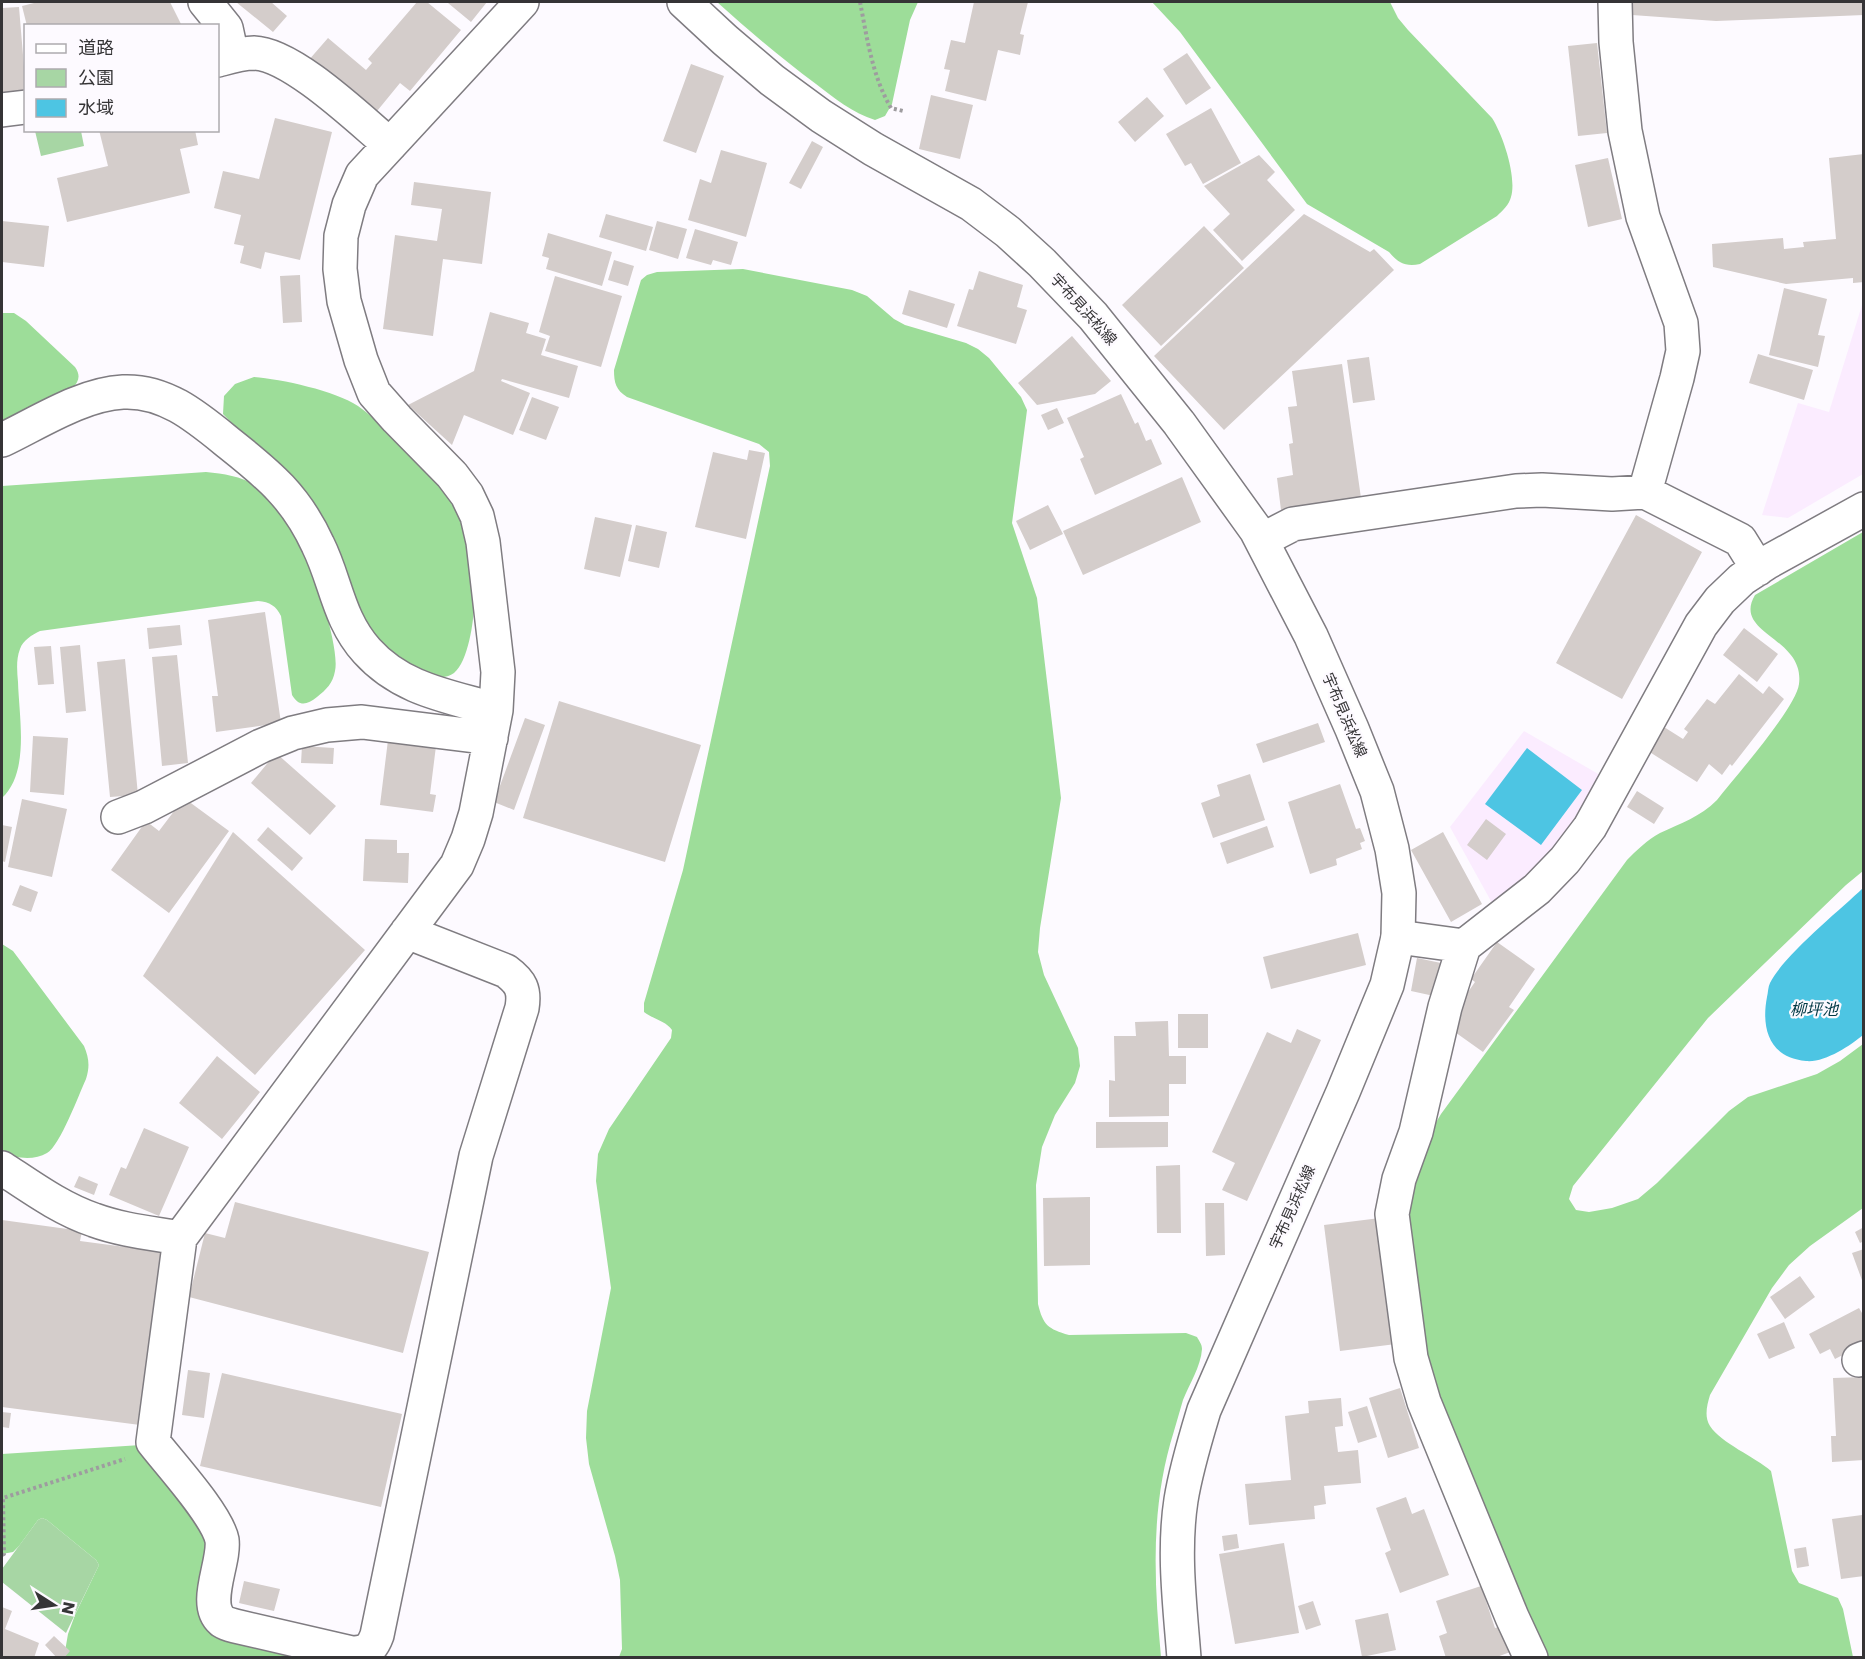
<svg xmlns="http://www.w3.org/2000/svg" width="1865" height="1659" font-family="Poppins,'Noto Sans JP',sans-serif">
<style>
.industrial{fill:#fbecff}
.green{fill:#a7d6a4}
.forest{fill:#9ddd99}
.water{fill:#4dc5e3}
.building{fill:#d4cdcb}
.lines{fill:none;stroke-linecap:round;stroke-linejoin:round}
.minor-casing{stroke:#7f7c81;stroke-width:36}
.major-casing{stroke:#7f7c81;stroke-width:36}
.path{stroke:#9e9c9f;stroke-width:4;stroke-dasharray:3 3;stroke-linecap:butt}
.minor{stroke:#fff;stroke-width:33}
.major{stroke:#fff;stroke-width:33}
.labels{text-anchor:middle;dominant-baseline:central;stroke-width:4.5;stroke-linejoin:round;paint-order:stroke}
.street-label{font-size:15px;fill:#353436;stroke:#fdfaff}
.water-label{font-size:16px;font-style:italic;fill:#003844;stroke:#fdfaff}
</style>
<rect width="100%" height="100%" fill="#fdfaff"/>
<path class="industrial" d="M1862 305 1863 474 1788 518 1762 515 1798 403 1829 412Z
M1524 731 1600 775 1562 840 1528 877 1492 903 1450 827Z"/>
<path class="green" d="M35 131H81L84 146 41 156Z
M42 1518 47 1520 96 1560 99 1565 66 1633 2 1582V1569L38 1520Z"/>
<path class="forest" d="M717 2H918L910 20 892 104 885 116 875 120C853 113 834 98 816 84 782 59 749 31 717 2Z
M1152 2H1390L1398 18 1408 30 1492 118C1503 135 1517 177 1511 197 1509 205 1503 210 1497 216L1420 264C1406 267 1398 263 1389 252L1307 204 1180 32Z
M743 269 852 290 867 296 894 319 905 325 966 343 978 349 989 358 1021 397 1027 410 1026 418 1012 523 1037 598 1061 798 1040 928 1038 952 1044 975 1078 1048 1080 1066 1075 1083 1055 1115 1042 1147 1036 1185 1038 1304C1043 1325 1048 1329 1069 1335L1186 1333 1197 1337C1199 1341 1202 1344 1202 1349 1201 1366 1189 1385 1183 1400 1180 1410 1177 1421 1174 1431 1150 1507 1154 1580 1161 1657H619L622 1649 620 1580 615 1556 589 1464 586 1438 587 1411 611 1288 596 1181 598 1154 609 1129 671 1038 672 1030C666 1021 653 1019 644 1012V1003L683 870 770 466 769 452 759 444 627 397C616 390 614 383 614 370L641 280 647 275 657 272Z
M2 313H14L26 321 75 367C81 376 79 381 72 389L2 423Z
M254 377C281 379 336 391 358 406 379 421 396 441 415 459 433 477 452 494 462 519 472 544 473 577 474 604 474 621 468 662 454 673 446 679 437 677 428 674 367 658 342 573 318 521 313 510 309 497 302 488 280 459 247 441 223 414L224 396 235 384Z
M206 472C226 474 245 477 262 489 278 501 297 534 305 553 316 576 340 649 335 671 333 683 326 690 317 697 307 705 299 707 292 695L281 616C276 606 270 602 258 601L40 631C32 635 23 640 20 649 16 659 17 671 18 682 19 717 30 772 2 798V486Z
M1863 532V871L1846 885 1708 1018 1573 1186 1569 1199 1576 1210 1589 1212 1612 1208 1638 1199 1657 1183 1729 1111 1748 1097 1817 1074 1840 1061 1863 1044V1208L1810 1246 1789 1265 1772 1288 1710 1395C1707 1405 1704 1417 1710 1426 1721 1443 1755 1457 1771 1471L1792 1571 1799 1583 1838 1598 1843 1609 1853 1657H1542L1433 1398 1406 1250 1409 1182 1428 1136 1441 1114 1627 860C1637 850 1647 840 1660 833 1681 823 1700 817 1717 800 1735 777 1796 708 1799 684 1805 637 1732 634 1755 595Z
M2 944 13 951 84 1046C89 1058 90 1066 86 1079 79 1094 60 1146 47 1153 34 1161 15 1158 2 1153Z
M141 1445 207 1530 204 1610 326 1657H64L68 1634 75 1615 99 1565 96 1560 47 1520 42 1518 38 1520 19 1546 13 1552 2 1554V1454Z"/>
<path class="water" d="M1527 748 1582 790 1541 845 1485 804Z
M1863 888V1035C1850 1046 1824 1063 1806 1061 1769 1058 1761 1028 1767 997 1768 993 1768 987 1770 983 1784 955 1839 911 1863 888Z"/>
<path class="building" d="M38 2H170L182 26H27L22 6Z
M236 2H271L287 16 273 32Z
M417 2H427L461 30 410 91 400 83 373 116 308 61 328 38 366 70 372 63 368 59Z
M449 2H487L471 22 448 3Z
M974 2H1028L1020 34 1024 35 1020 55 998 50 986 101 945 91 950 70 944 69 951 40 965 43Z
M1632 2H1864V15L1716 21 1632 15Z
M19 7 26 91 2 93V8Z
M1597 43 1607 133 1578 136 1568 46Z
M1187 53 1211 88 1186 105 1163 69Z
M691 64 724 76 696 153 663 141Z
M931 95 973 105 960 159 919 149Z
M1147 97 1164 116 1135 142 1118 122Z
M1211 108 1241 163 1203 184 1191 163 1185 166 1166 134Z
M275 118 332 132 300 260 265 252 261 269 240 263 244 246 234 244 241 215 214 208 223 171 259 179Z
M99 130H195L198 145 180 149 190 193 67 222 57 178 108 166Z
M812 141 823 147 801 189 789 183Z
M721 150 767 163 746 237 688 220 700 179 711 183Z
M1864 154V282L1853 283V278L1786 284 1713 267 1712 244 1783 238 1784 249 1804 247 1803 242 1836 239 1829 158Z
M1259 155 1275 172 1267 180 1295 210 1242 261 1213 230 1230 214 1204 186Z
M1608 158 1622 219 1588 227 1575 165Z
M414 182 491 192 482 264 443 259 433 336 383 329 395 235 437 241 442 209 411 205Z
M606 214 653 227 646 251 599 237Z
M1304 214 1370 252 1374 249 1394 270 1224 430 1154 356Z
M2 221 49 226 44 267 2 262Z
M657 221 687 229 678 259 649 250Z
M1204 226 1244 268 1161 346 1122 305Z
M695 229 738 242 731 265 713 260 711 265 686 258Z
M548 233 612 252 602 286 546 269 549 258 542 256Z
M614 260 634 266 628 286 608 280Z
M979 271 1023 285 1017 307 1027 310 1016 344 957 326 969 289 973 290Z
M300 275 302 322 283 323 280 276Z
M555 276 622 296 601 367 545 351 550 336 539 332Z
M1784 288 1827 299 1818 335 1825 336 1818 367 1769 355Z
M909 290 955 304 947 328 902 314Z
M490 312 529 323 526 333 546 339 541 355 578 366 569 398 502 379 501 381 530 393 513 435 464 415 452 445 408 405 474 371Z
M1072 336 1111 381 1095 394 1037 405 1018 383Z
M1758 354 1813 370 1804 400 1749 383Z
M1369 357 1375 400 1353 403 1347 360Z
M1342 364 1361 498 1281 510 1277 478 1293 475 1289 444 1293 443 1288 407 1297 406 1292 371Z
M1121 394 1135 424 1138 422 1146 441 1151 439 1162 464 1095 495 1080 459 1084 457 1067 418Z
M532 397 559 407 546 440 519 430Z
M1057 408 1064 423 1048 430 1041 415Z
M749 450 765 453 746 539 695 527 713 452 747 460Z
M1182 477 1201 522 1083 575 1063 531Z
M1048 505 1063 534 1030 550 1016 521Z
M1636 515 1702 552 1622 699 1556 663Z
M595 517 632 525 620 577 584 569Z
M636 525 667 532 659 568 628 561Z
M265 612 281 723 216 732 212 696H218L208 620Z
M180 625 182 645 149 649 147 628Z
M1744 628 1778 654 1757 682 1723 655Z
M80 645 86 711 66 713 60 647Z
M51 646 54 684 38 685 34 647Z
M177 655 188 763 162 766 152 657Z
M125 659 138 795 110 797 97 662Z
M1739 674 1763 694 1769 686 1784 699 1732 766 1730 764 1722 775 1709 764 1697 782 1648 751 1664 727 1683 739 1688 732 1684 729 1707 699 1715 704Z
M559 701 701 745 665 862 523 818Z
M525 718 545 725 514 810 494 802Z
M1318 723 1325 742 1263 763 1256 744Z
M33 736 68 738 64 795 30 792Z
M388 740 436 746 430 794 436 795 433 812 380 805Z
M302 746 334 748 333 764 301 763Z
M276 753 336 806 310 835 251 783Z
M1250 774 1265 820 1213 838 1201 803 1220 796 1217 785Z
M1340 784 1356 829 1360 828 1365 841 1360 843 1362 849 1336 859 1337 865 1310 874 1288 802Z
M1637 791 1664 808 1654 824 1627 807Z
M184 798 229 831 169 913 111 870 146 821 159 831Z
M22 799 67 809 52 877 8 867Z
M1486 819 1506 834 1487 860 1467 845Z
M2 825 12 827 5 862 2 861Z
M1267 826 1274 847 1227 864 1220 843Z
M268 827 303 858 292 871 257 840Z
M233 832 365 950 255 1075 143 976Z
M1443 832 1482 904 1451 922 1411 850Z
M365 839 397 840V853H409L408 883 363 881Z
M20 885 38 892 31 912 12 905Z
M1358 933 1366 965 1271 989 1263 957Z
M1497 942 1535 969 1509 1007 1514 1010 1483 1052 1445 1025 1475 982 1471 979Z
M1417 958 1441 963 1434 996 1411 991Z
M1178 1014H1208V1048H1178Z
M1168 1021 1169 1056H1186V1084H1169V1116L1109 1117V1080L1115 1081 1114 1036H1136L1135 1022Z
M1297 1029 1321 1040 1247 1201 1222 1190 1235 1163 1212 1152 1267 1032 1291 1043Z
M217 1056 260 1092 222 1139 179 1103Z
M1096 1122H1168V1147L1096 1148Z
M144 1128 189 1147 159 1216 109 1195 121 1167 126 1169Z
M1180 1165 1181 1233H1157L1156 1166Z
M79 1176 98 1184 94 1195 74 1187Z
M1090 1197V1265L1044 1266 1043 1198Z
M235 1202 429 1252 403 1353 189 1297 205 1233 225 1238Z
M1205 1203H1224L1225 1255 1206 1256Z
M1380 1218 1396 1344 1340 1351 1324 1225Z
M2 1220 82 1231 80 1241 163 1252 140 1425 2 1407Z
M1864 1227V1241L1860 1243 1855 1232Z
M1864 1249V1283H1863L1852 1253Z
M1800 1276 1815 1297 1785 1319 1770 1297Z
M1859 1308 1862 1313 1864 1312V1344L1835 1359 1830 1349 1820 1354 1809 1334Z
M1784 1322 1795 1348 1769 1359 1757 1334Z
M188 1370 210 1373 204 1418 182 1415Z
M222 1373 402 1414 381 1507 200 1466Z
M1864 1377V1460L1832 1462 1831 1436H1836L1833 1378Z
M1400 1388 1419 1448 1388 1458 1369 1398Z
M1341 1398 1343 1426 1335 1427 1338 1452 1358 1450 1361 1483 1324 1486 1326 1504 1314 1506 1315 1519 1249 1525 1245 1484 1291 1480 1285 1416 1309 1413 1308 1401Z
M1367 1406 1377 1437 1358 1443 1348 1412Z
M2 1412 11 1413 9 1428 2 1427Z
M1406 1497 1412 1514 1424 1509 1449 1575 1400 1593 1385 1553 1391 1550 1376 1508Z
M1862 1515 1864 1576 1841 1579 1832 1519Z
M1237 1534 1239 1548 1224 1551 1222 1536Z
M1284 1543 1299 1633 1235 1644 1219 1554Z
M1806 1547 1809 1566 1797 1568 1794 1549Z
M244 1581 280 1589 274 1611 239 1603Z
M1481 1586 1495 1628 1504 1625 1513 1651 1494 1658H1446L1439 1636 1447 1633 1436 1601Z
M1313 1601 1321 1625 1306 1630 1298 1606Z
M2 1607 12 1611 5 1629 39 1643 34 1658H2Z
M1388 1613 1396 1650 1362 1657 1355 1620Z
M54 1636 70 1651 64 1658H57L45 1645Z"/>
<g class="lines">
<g class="minor-casing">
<path id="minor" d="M205 2 226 28 232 56
M1615 2 1616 42 1625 131 1643 217 1681 323 1683 351 1677 378 1645 492
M218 60C229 57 242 53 254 53 292 54 359 119 390 145
M2 110 26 107
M2 440C38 423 82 394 123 392 166 390 198 418 230 444 269 475 296 497 318 545 336 581 338 619 367 651 402 690 449 696 496 710
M1262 540 1293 524 1516 491 1542 490 1612 494 1645 492 1740 540 1758 569
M118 817 144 807 261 746 293 733 327 725 362 722 491 738
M1398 937 1464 946 1537 889 1565 860 1590 827 1701 625 1720 600 1742 579 1768 562 1864 509
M1464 946 1445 1007 1416 1132 1399 1179 1392 1214 1411 1358 1424 1402 1512 1617 1531 1658
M2 1168C31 1187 61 1209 94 1220 121 1230 151 1233 180 1238L457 865 468 839 476 813 496 710 498 672 483 542 477 516 467 495 452 475 397 419 374 393 361 360 344 301 340 269 341 236 349 205 362 175 522 2
M180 1238 153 1442C170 1464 217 1515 222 1540 225 1563 202 1604 222 1621 225 1623 231 1625 235 1626L352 1653C366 1653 372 1649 377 1635L476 1156 522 1008C525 990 521 982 506 971L407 932
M1859 1360 1864 1358"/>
</g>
<g class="major-casing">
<path id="major" d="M684 2 725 40 772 80 821 116 873 149 971 204 1008 232 1042 263 1093 316 1179 423 1256 530 1311 636 1352 729 1377 791 1392 849 1399 893 1398 937 1387 985 1343 1092 1204 1410C1195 1440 1186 1469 1181 1500 1173 1552 1180 1606 1184 1658"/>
</g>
<path class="path" d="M860 2C867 37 872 76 891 108L903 111
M2 1555 4 1554 3 1498 125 1459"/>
<use href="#minor" class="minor"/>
<use href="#major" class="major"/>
</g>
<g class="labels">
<g class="street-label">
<text transform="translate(1084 309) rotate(48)">宇布見浜松線</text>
<text transform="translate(1345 715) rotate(67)">宇布見浜松線</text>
<text transform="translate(1292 1207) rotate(-66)">宇布見浜松線</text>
</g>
<g class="water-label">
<text x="1814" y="1009">柳坪池</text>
</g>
</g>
<rect width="1865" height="1659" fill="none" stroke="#353436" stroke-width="6"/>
<rect x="24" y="24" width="195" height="108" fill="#fdfaff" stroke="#adabaf" stroke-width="1.5"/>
<rect x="36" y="44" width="30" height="9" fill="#ffffff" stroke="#adabaf" stroke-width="1.5"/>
<text x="78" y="54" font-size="18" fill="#353436">道路</text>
<rect x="36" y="69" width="30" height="18" fill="#a7d6a4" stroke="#adabaf" stroke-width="1.5"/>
<text x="78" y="84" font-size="18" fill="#353436">公園</text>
<rect x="36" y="99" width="30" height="18" fill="#4dc5e3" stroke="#adabaf" stroke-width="1.5"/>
<text x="78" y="114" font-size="18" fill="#353436">水域</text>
<g transform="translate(54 1605) rotate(102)" stroke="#fdfaff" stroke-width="4.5" paint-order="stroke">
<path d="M0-4.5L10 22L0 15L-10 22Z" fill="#353436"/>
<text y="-9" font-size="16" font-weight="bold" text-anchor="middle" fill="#353436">N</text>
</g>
</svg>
